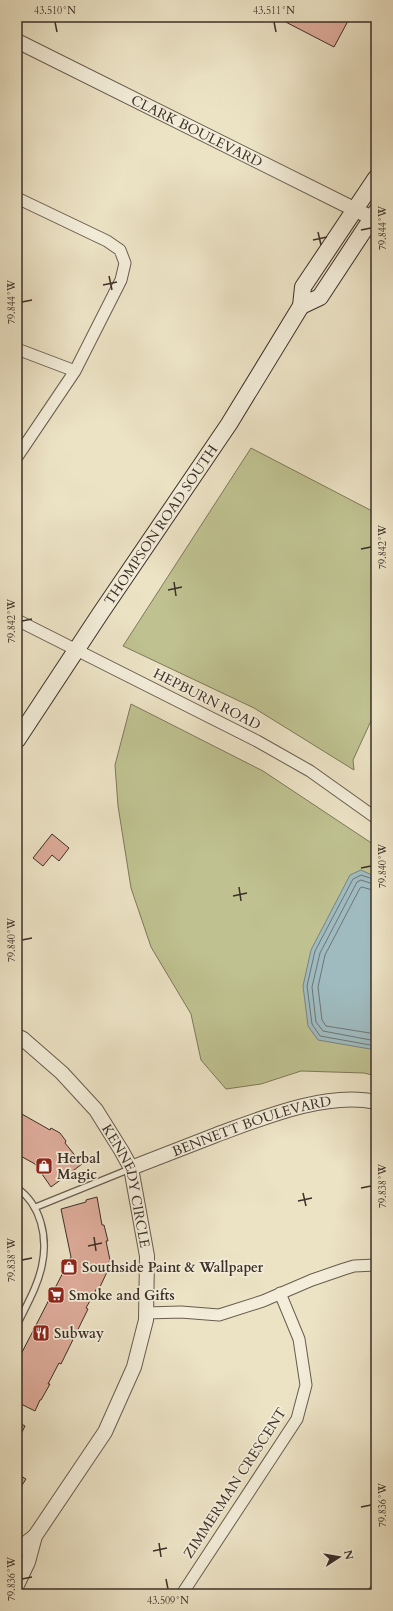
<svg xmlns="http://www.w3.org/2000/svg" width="393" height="1611" font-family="Cardo,serif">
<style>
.green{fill:#bfc190;stroke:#7e785c}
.water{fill:#9fbbc0;stroke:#778383}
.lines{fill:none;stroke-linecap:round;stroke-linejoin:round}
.shore{stroke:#6e7574;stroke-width:1}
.building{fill:#deac9a;stroke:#3c2f28}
.service-casing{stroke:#685c4f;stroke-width:8}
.minor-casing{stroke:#685c4f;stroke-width:13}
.tertiary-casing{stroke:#685c4f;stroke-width:16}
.secondary-casing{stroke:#3c2f28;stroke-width:18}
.service{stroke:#f3edd9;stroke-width:5.5}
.minor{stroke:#f3edd9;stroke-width:11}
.tertiary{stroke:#f3edd9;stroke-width:14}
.secondary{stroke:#f3edd9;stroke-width:16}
.ticks{fill:none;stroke:#3c2f28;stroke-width:1.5}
.labels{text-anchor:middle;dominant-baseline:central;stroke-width:3.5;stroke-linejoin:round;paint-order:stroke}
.street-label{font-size:14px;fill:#3c2f28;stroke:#f3edd9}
.poi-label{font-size:14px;font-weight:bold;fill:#3c2f28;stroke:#f3edd9;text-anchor:start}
.neatline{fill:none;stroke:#3c2f28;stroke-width:1.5}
.ticks-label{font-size:10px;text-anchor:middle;fill:#3c2f28}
</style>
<rect width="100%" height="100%" fill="#ece3c5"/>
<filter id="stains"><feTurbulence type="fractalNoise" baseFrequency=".005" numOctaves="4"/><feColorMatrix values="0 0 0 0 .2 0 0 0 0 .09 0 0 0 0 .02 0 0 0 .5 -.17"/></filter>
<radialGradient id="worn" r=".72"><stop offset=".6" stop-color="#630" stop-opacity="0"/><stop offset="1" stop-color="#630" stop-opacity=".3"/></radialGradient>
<path class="green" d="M251 448 376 513V710L353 760 354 770 254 708 123 646Z
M131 704 263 771 376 846V1076L364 1073 301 1071 261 1084 226 1089 201 1060 191 1014 151 947 131 888 118 806 115 765Z"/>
<path class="water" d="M361 870 376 877V1050L318 1040 308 1026 303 986 311 950 350 875Z"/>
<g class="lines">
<path class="shore" d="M376 880 361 875 353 879 315 951 307 986 312 1024 320 1036 376 1046
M376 885 361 880 357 882 320 953 312 987 316 1022 323 1031 376 1041
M376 891 362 887 360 888 325 955 318 987 322 1020 326 1026 376 1034"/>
</g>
<path class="building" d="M276 17H340L348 21 334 47Z
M52 834 69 848 59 861 52 855 43 866 33 858Z
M20 1113 50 1130 51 1128 60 1133 66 1141 65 1143 82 1164 51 1187 35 1164 17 1154V1120Z
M97 1197 102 1225H104L108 1241H106L110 1260 105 1269 108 1270 99 1289 97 1288 86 1308 88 1309 61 1364 59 1363 48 1384H50L41 1400H40L35 1411 17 1402V1362L71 1257 61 1209 86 1202V1200Z
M17 1422 25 1426 17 1442Z
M17 1474 26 1479 17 1493Z"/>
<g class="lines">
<g class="service-casing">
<path id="service" d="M17 1188C41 1205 48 1237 42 1265 38 1286 26 1306 17 1325
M36 1207 130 1169"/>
</g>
<g class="minor-casing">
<path id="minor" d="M17 198 107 241 120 250 125 263 121 280 75 371 17 457
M17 349 75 371
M17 620 257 741 310 771 376 818
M146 1313 181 1312 219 1315 263 1301 312 1280 344 1269 354 1266 376 1265
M182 1594 297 1419 306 1385 299 1339 280 1293
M373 1594 376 1589"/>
</g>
<g class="tertiary-casing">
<g id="tertiary">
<path id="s1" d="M17 41 376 220"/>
<path id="s2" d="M17 1036 23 1039 62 1073 96 1110 121 1150 131 1168 147 1256 146 1320 134 1367 105 1432 35 1536 28 1562 17 1585"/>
<path id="s3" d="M131 1168C159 1157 188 1146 216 1135 262 1118 327 1091 376 1102"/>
<path d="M17 1550 35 1536"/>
</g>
</g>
<g class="secondary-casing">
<g id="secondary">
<path d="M301 306 320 297 376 212"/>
<path id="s4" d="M17 740 100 614 229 424 301 306 303 287 376 178"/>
</g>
</g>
<use href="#service" class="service"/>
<use href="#minor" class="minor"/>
<use href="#tertiary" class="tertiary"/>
<use href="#secondary" class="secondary"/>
</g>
<path class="ticks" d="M55 22 57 32M274 22 276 32M361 230 371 228M318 232 321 245M313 240 327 237M109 276 112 290M103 285 117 282M22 302 32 300M361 549 371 547M174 582 176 596M168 590 182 587M22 621 32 619M361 868 371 866M239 887 241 901M233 896 247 893M22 940 32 938M361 1188 371 1186M303 1193 306 1206M298 1201 312 1198M94 1237 96 1251M88 1246 102 1243M22 1260 32 1258M361 1507 371 1505M159 1543 161 1557M153 1551 167 1548M22 1579 32 1577M166 1579 168 1589"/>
<defs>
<g id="shop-square" transform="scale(0.9)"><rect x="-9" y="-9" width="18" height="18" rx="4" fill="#8f2418" stroke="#f3edd9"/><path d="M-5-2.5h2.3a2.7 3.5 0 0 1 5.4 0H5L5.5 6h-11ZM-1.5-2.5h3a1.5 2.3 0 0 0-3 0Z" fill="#fff"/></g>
<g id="supermarket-square" transform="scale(0.9)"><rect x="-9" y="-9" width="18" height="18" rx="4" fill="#8f2418" stroke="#f3edd9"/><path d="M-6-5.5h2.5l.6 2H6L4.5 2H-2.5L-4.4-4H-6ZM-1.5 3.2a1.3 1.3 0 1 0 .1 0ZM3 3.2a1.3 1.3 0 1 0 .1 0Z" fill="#fff"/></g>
<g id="restaurant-square" transform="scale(0.9)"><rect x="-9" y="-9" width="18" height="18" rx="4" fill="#8f2418" stroke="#f3edd9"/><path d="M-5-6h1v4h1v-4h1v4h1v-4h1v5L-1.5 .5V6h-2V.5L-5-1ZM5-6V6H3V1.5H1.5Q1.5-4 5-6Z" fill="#fff"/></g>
</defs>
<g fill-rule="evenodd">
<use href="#shop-square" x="44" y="1166"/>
<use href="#shop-square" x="69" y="1267"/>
<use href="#supermarket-square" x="56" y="1295"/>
<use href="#restaurant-square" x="41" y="1333"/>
</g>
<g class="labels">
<g class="street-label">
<text stroke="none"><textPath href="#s1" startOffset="201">CLARK BOULEVARD</textPath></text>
<text stroke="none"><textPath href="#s4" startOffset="259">THOMPSON ROAD SOUTH</textPath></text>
<text transform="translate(207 699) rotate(27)">HEPBURN ROAD</text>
<text stroke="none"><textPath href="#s3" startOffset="128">BENNETT BOULEVARD</textPath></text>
<text stroke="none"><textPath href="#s2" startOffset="192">KENNEDY CIRCLE</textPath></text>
<text transform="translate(235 1483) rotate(-57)">ZIMMERMAN CRESCENT</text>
</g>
<g class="poi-label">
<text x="57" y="1158">Herbal<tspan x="57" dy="16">Magic</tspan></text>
<text x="82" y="1267">Southside Paint &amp; Wallpaper</text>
<text x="69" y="1295">Smoke and Gifts</text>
<text x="54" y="1333">Subway</text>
</g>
</g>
<rect width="393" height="1611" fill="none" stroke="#ece3c5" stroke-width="44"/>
<g transform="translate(339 1557) rotate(78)" stroke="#f3edd9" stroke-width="3" paint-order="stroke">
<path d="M0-3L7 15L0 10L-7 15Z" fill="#3c2f28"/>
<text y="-6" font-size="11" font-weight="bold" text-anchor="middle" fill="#3c2f28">N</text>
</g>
<rect x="22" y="22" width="349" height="1567" class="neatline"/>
<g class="ticks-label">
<text x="55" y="14">43.510°N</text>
<text x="274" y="14">43.511°N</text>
<text transform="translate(382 228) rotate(-90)" y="4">79.844°W</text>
<text transform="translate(11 302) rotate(-90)" y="4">79.844°W</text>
<text transform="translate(382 547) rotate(-90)" y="4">79.842°W</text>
<text transform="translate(11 621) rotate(-90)" y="4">79.842°W</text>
<text transform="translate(382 866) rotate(-90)" y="4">79.840°W</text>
<text transform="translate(11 940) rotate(-90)" y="4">79.840°W</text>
<text transform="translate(382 1186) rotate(-90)" y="4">79.838°W</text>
<text transform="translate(11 1260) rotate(-90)" y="4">79.838°W</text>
<text transform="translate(382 1505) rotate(-90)" y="4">79.836°W</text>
<text transform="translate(11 1579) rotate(-90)" y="4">79.836°W</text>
<text x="168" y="1604">43.509°N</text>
</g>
<rect width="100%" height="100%" filter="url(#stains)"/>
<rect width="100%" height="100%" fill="url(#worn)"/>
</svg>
